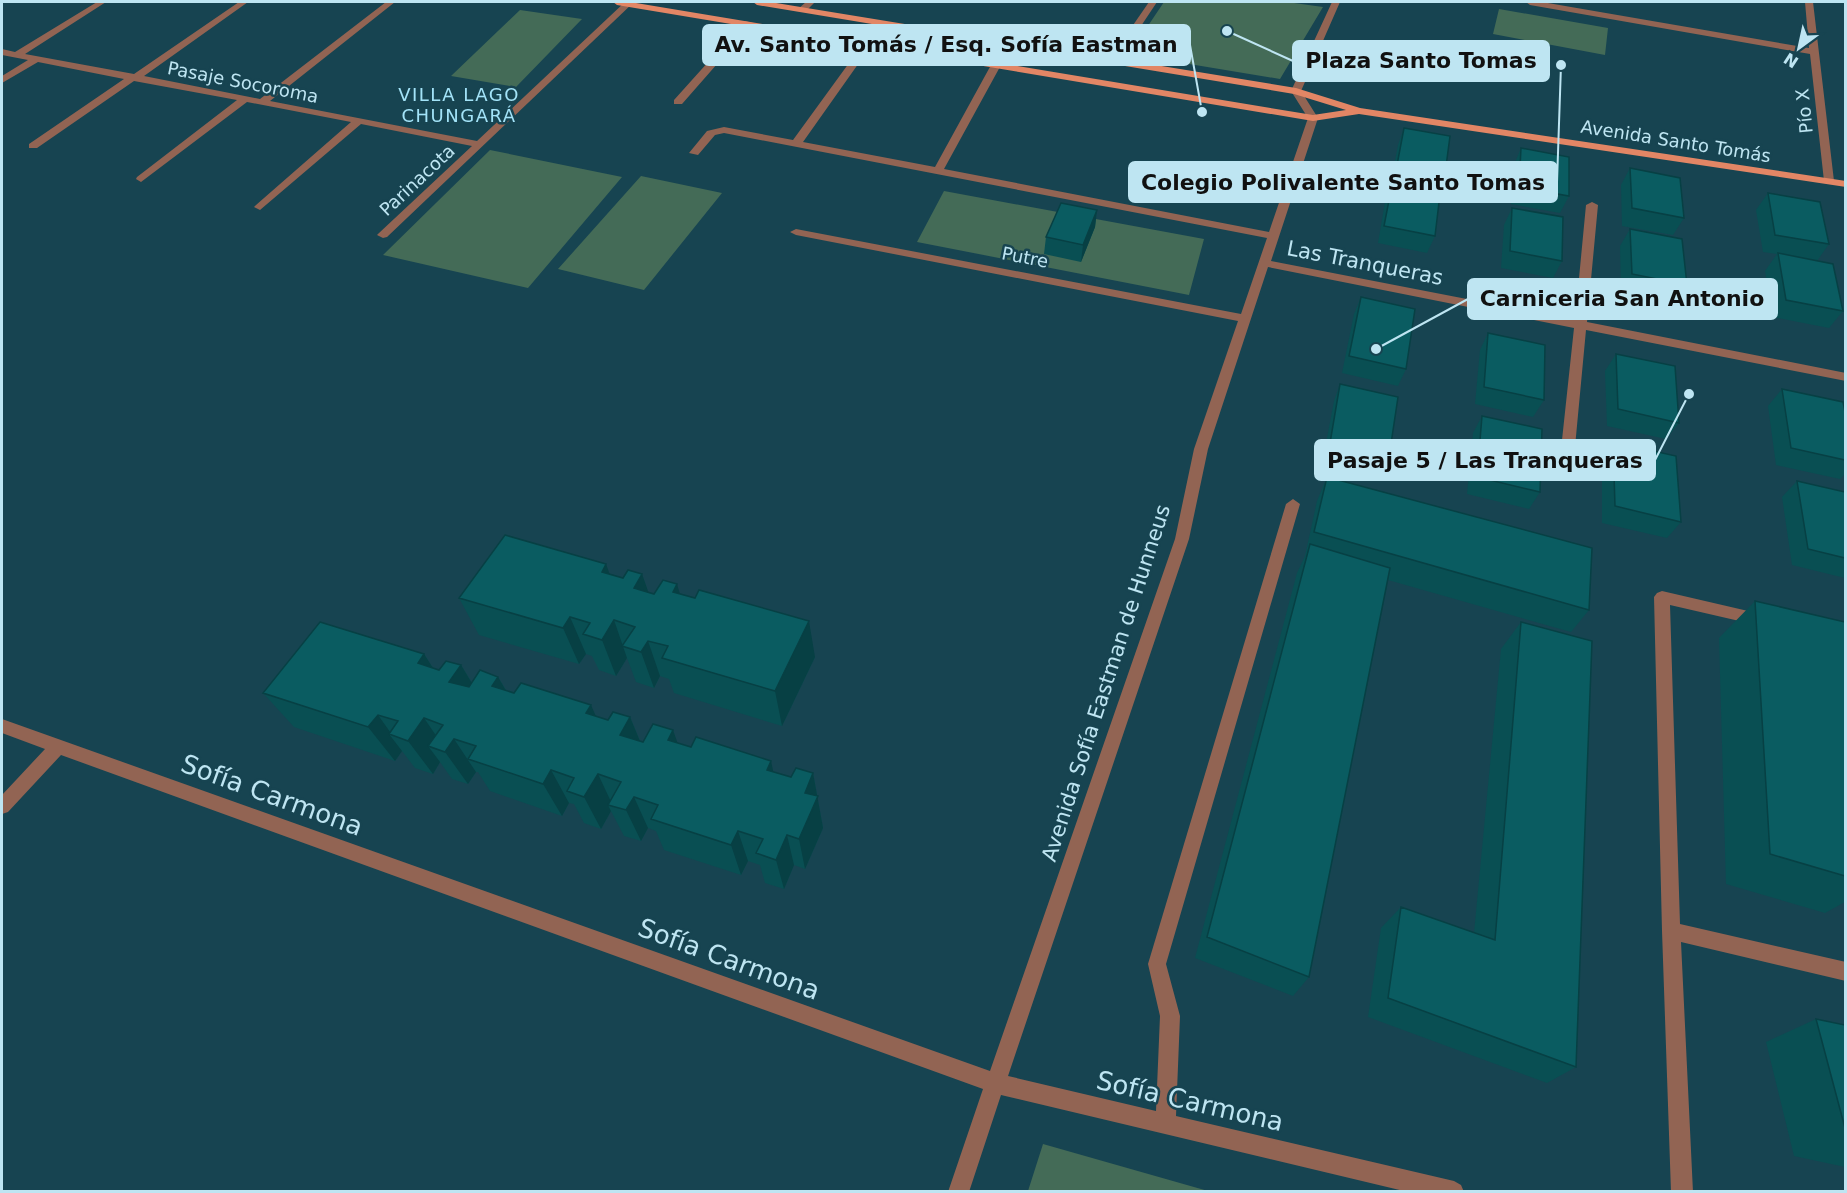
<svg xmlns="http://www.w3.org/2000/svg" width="1847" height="1193" font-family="'DejaVu Sans',sans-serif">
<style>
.green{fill:#446b57}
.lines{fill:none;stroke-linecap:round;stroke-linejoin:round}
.minor{fill:#926453;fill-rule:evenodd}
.major{fill:#e28665;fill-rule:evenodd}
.wall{fill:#094f53}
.shaded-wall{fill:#074044}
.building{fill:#0a5c61;stroke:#074044;stroke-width:1.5}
.labels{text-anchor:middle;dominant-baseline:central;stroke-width:5;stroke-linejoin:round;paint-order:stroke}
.far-street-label{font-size:18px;fill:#bee5f2;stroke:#174451}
.far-neighbourhood-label{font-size:18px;letter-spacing:1.5px;fill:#a3e3f8;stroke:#174451}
.street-label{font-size:21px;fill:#bee5f2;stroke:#174451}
.near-street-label{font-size:26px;fill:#bee5f2;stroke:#174451}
.leader{fill:none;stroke:#bee5f2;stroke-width:2}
.callout-dot{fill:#bee5f2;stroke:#174451;stroke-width:2}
.callout{fill:#bee5f2;stroke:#bee5f2;stroke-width:2}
.callout-label{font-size:22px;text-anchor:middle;font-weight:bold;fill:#111}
</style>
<rect width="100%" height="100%" fill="#174451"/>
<path class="green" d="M1164 2H1287L1323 7 1280 79 1129 54Z
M1499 9 1608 28 1605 55 1493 34Z
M520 10 582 19 516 87 451 76Z
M490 150 622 177 528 288 383 255Z
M641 176 722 193 644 290 558 269Z
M944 191 1204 239 1189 295 917 242Z
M1043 1144 1208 1191H1028Z"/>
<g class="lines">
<path class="minor" d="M97 2H106L25 54 134 74 239 2H248L144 76 260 99 386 2H395L270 101 477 141 625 2H634L387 237 383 238 377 235 379 233 472 146 361 124 260 210 254 207 256 205 351 122 247 102 141 182 136 179 137 177 237 100 134 81 37 148H29V144L124 79 38 62 2 83V76L28 60 2 55V49L15 52Z
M806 2H815L806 11H800L798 9Z
M1149 2H1157L1117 62H1111L1109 60Z
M1332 2H1340L1301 91 1318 118 1271 261 1575 320 1586 205 1592 202 1598 205 1587 322 1846 373V381L1586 330 1573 468 1566 473 1559 468 1574 328 1268 267 1208 449 1189 539 1008 1076 1156 1111 1160 1016 1148 964 1286 504 1293 499 1300 504 1166 964 1180 1016 1176 1116 1454 1181 1461 1185 1464 1192H1408L1001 1095 969 1192H948L983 1089 61 755 8 812 2 814V795L45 749 2 733V719L990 1071 1175 539 1194 449 1238 321 796 235 790 232 796 229 1241 314 1267 238 724 133 715 135 698 155 689 153 707 131 724 127 793 140 865 41 868 40 873 43 803 142 935 167 991 65 996 62 1001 65 944 169 1269 232 1308 118 1291 91Z
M1526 2H1542L1809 48 1805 2H1813L1834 181 1829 184 1824 181 1810 54 1530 5Z
M745 21 753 23 682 104H674V100Z
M1662 591 1761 614 1766 616 1769 620 1766 624 1761 626 1670 605 1680 924 1846 962V981L1681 942 1693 1192H1671L1662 931 1654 597 1657 593Z"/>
<path class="major" d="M613 2H630L1313 115 1346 110 1294 94 757 5 753 2H770L1296 88 1360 108 1846 181V187L1359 114 1313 121 617 5Z"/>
</g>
<path class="wall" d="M1404 128 1445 174 1438 191 1391 182 1398 145Z
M1521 148 1569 196 1560 213 1511 204 1514 165Z
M1630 168 1684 218 1673 235 1622 226 1621 185Z
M1392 185 1435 236 1427 253 1378 243 1385 202Z
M1768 193 1829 244 1817 261 1843 311 1829 328 1773 317 1765 271 1777 254 1763 252 1756 210Z
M1512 208 1562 261 1553 278 1501 268 1504 225Z
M1097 210 1095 227 1081 262 1044 254 1046 237Z
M1630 229 1687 285 1675 302 1621 291 1620 246Z
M1361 297 1406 369 1398 386 1342 373 1354 314Z
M1488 333 1544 400 1533 417 1475 404 1480 350Z
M1616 354 1679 423 1666 439 1607 426 1605 371Z
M1340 384 1389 457 1381 473 1323 459 1334 401Z
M1782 389 1845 412V474L1840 479 1776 465 1768 406Z
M1482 416 1540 492 1529 509 1467 494 1473 433Z
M1613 442 1681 522 1667 538 1602 523V459Z
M1327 477 1589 610 1571 632 1388 580 1309 977 1293 996 1195 958 1297 573 1305 556 1317 501Z
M1797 481 1845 492V578L1792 565 1782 497Z
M610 574 623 578 642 574 648 592 654 594H680L815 657 782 726 674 693 669 679 660 676 654 688 636 682 627 658 616 676 599 670 592 656 586 654 579 664 479 635 459 598Z
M1755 601 1845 622V902L1825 913 1726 884 1719 638Z
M1521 622 1576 1067 1547 1083 1368 1017 1381 928 1401 907 1474 933 1501 649Z
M424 654 433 668 439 670 461 665 472 683 498 677 506 690 608 720 630 717 640 741 643 742 673 730 677 743 791 777 813 773 823 828 805 869 794 865 784 889 765 883 760 865 748 861 741 875 664 850 656 831 648 828 641 841 624 836 611 811 601 829 584 823 574 804 569 803 562 816 490 791 478 772H476L468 784 452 779 440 762 433 774 415 768 402 751 395 761 294 727 263 693Z
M1816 1019 1845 1025V1167L1794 1156 1766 1042Z"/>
<path class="shaded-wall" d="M1097 210 1095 227 1081 262 1083 245Z
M606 564 620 602 602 572Z
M642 574 655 611 634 588Z
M677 584 688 621 673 592Z
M570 617 586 654 579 664 563 628Z
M614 620 627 658 616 676 602 640Z
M809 621 815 657 782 726 775 691Z
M648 641 660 676 654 688 641 652Z
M424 654 447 690 418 663Z
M461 665 482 700 449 682Z
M498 677 518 711 492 686Z
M591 705 606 739 586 713Z
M378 715 393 736 389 734 402 751 395 761 368 727Z
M630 717 644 751 620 735Z
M424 718 446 750 454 739 476 772 468 784 445 752 428 746 440 762 433 774 408 741Z
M673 730 685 764 668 740Z
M771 761 778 793 767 770Z
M551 770 569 803 562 816 543 784Z
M813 773 823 828 805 869 799 839 805 793Z
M598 774 613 806 608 805 611 811 601 829 584 797Z
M634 797 648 828 641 841 626 810Z
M738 831 748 861 741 875 731 845Z
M787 835 794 865 784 889 776 860Z"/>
<path class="building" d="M1404 128 1450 136 1445 174 1397 165Z
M1521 148 1569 157V196L1519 187Z
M1630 168 1680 178 1684 218 1632 208Z
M1392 185 1440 194 1435 236 1384 226Z
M1768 193 1820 202 1829 244 1775 235Z
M1061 203 1097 210 1083 245 1046 237Z
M1512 208 1563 217 1562 261 1510 251Z
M1630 229 1682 239 1687 285 1632 274Z
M1778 253 1833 264 1843 311 1786 300Z
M1361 297 1415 309 1406 369 1349 356Z
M1488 333 1545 345 1544 400 1484 387Z
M1616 354 1675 366 1679 423 1618 409Z
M1340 384 1398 397 1389 457 1330 443Z
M1782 389 1843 402 1845 412V460L1791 448Z
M1482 416 1542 429 1540 492 1477 477Z
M1613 442 1676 456 1681 522 1615 506Z
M1327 477 1592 548 1589 610 1314 532Z
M1797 481 1845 492V558L1808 549Z
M505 535 606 564 602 572 623 578 628 570 642 574 634 588 654 594 663 580 677 584 673 592 695 598 699 590 809 621 775 691 662 658 668 646 648 641 641 652 622 646 635 627 614 620 602 640 583 634 590 623 570 617 563 628 459 598Z
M1310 544 1390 568 1309 977 1207 937Z
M1755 601 1845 622V876L1770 854Z
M320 622 424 654 418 663 439 670 446 661 461 665 449 682 469 687 480 670 498 677 492 686 514 693 521 683 591 705 586 713 608 720 613 712 630 717 620 735 643 742 653 724 673 730 668 740 691 747 696 737 771 761 767 770 791 777 796 768 813 773 805 793 818 796 799 839 787 835 776 860 756 853 763 839 738 831 731 845 651 819 658 805 634 797 626 810 608 805 621 782 598 774 584 797 567 791 574 778 551 770 543 784 468 759 476 746 454 739 445 752 428 746 443 725 424 718 408 741 389 734 398 721 378 715 368 727 263 693Z
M1521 622 1592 641 1576 1067 1388 998 1401 907 1495 940Z
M1816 1019 1845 1025V1128Z"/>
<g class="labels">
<g class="far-street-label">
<text transform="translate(243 82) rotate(11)">Pasaje Socoroma</text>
<text transform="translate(1804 111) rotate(-96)">Pío X</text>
<text transform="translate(1676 141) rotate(9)">Avenida Santo Tomás</text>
<text transform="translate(417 180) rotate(-43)">Parinacota</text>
<text transform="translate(1025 257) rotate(11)">Putre</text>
</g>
<g class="far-neighbourhood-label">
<text x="459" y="94">VILLA LAGO<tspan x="459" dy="21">CHUNGARÁ</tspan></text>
</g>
<g class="street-label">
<text transform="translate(1365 263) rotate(11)">Las Tranqueras</text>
<text transform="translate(1106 683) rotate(-72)">Avenida Sofía Eastman de Hunneus</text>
</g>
<g class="near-street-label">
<text transform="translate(272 795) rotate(20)">Sofía Carmona</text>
<text transform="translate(729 959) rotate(20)">Sofía Carmona</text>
<text transform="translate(1190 1101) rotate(13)">Sofía Carmona</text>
</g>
</g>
<path class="leader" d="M1202 112L1190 45M1227 31L1293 61M1561 65L1557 182M1376 349L1468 299M1689 394L1655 460"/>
<g class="callout-dot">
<circle cx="1202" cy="112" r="6"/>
<circle cx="1227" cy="31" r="6"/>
<circle cx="1561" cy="65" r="6"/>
<circle cx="1376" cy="349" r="6"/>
<circle cx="1689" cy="394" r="6"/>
</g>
<g class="callout">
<rect x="703" y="25" width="487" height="40" rx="6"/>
<rect x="1293" y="41" width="256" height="40" rx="6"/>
<rect x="1129" y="162" width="428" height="40" rx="6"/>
<rect x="1468" y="279" width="309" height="40" rx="6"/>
<rect x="1315" y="440" width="340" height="40" rx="6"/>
</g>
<g class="callout-label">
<text x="946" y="52">Av. Santo Tomás / Esq. Sofía Eastman</text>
<text x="1421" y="68">Plaza Santo Tomas</text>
<text x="1343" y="190">Colegio Polivalente Santo Tomas</text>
<text x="1622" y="306">Carniceria San Antonio</text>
<text x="1485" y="468">Pasaje 5 / Las Tranqueras</text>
</g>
<rect width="1847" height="1193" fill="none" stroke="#bee5f2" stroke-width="6"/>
<g transform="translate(1799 48) rotate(213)" stroke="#174451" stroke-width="4.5" paint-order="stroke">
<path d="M0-4.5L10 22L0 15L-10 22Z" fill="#bee5f2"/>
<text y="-9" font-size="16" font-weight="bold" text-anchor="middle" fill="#bee5f2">N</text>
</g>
</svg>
